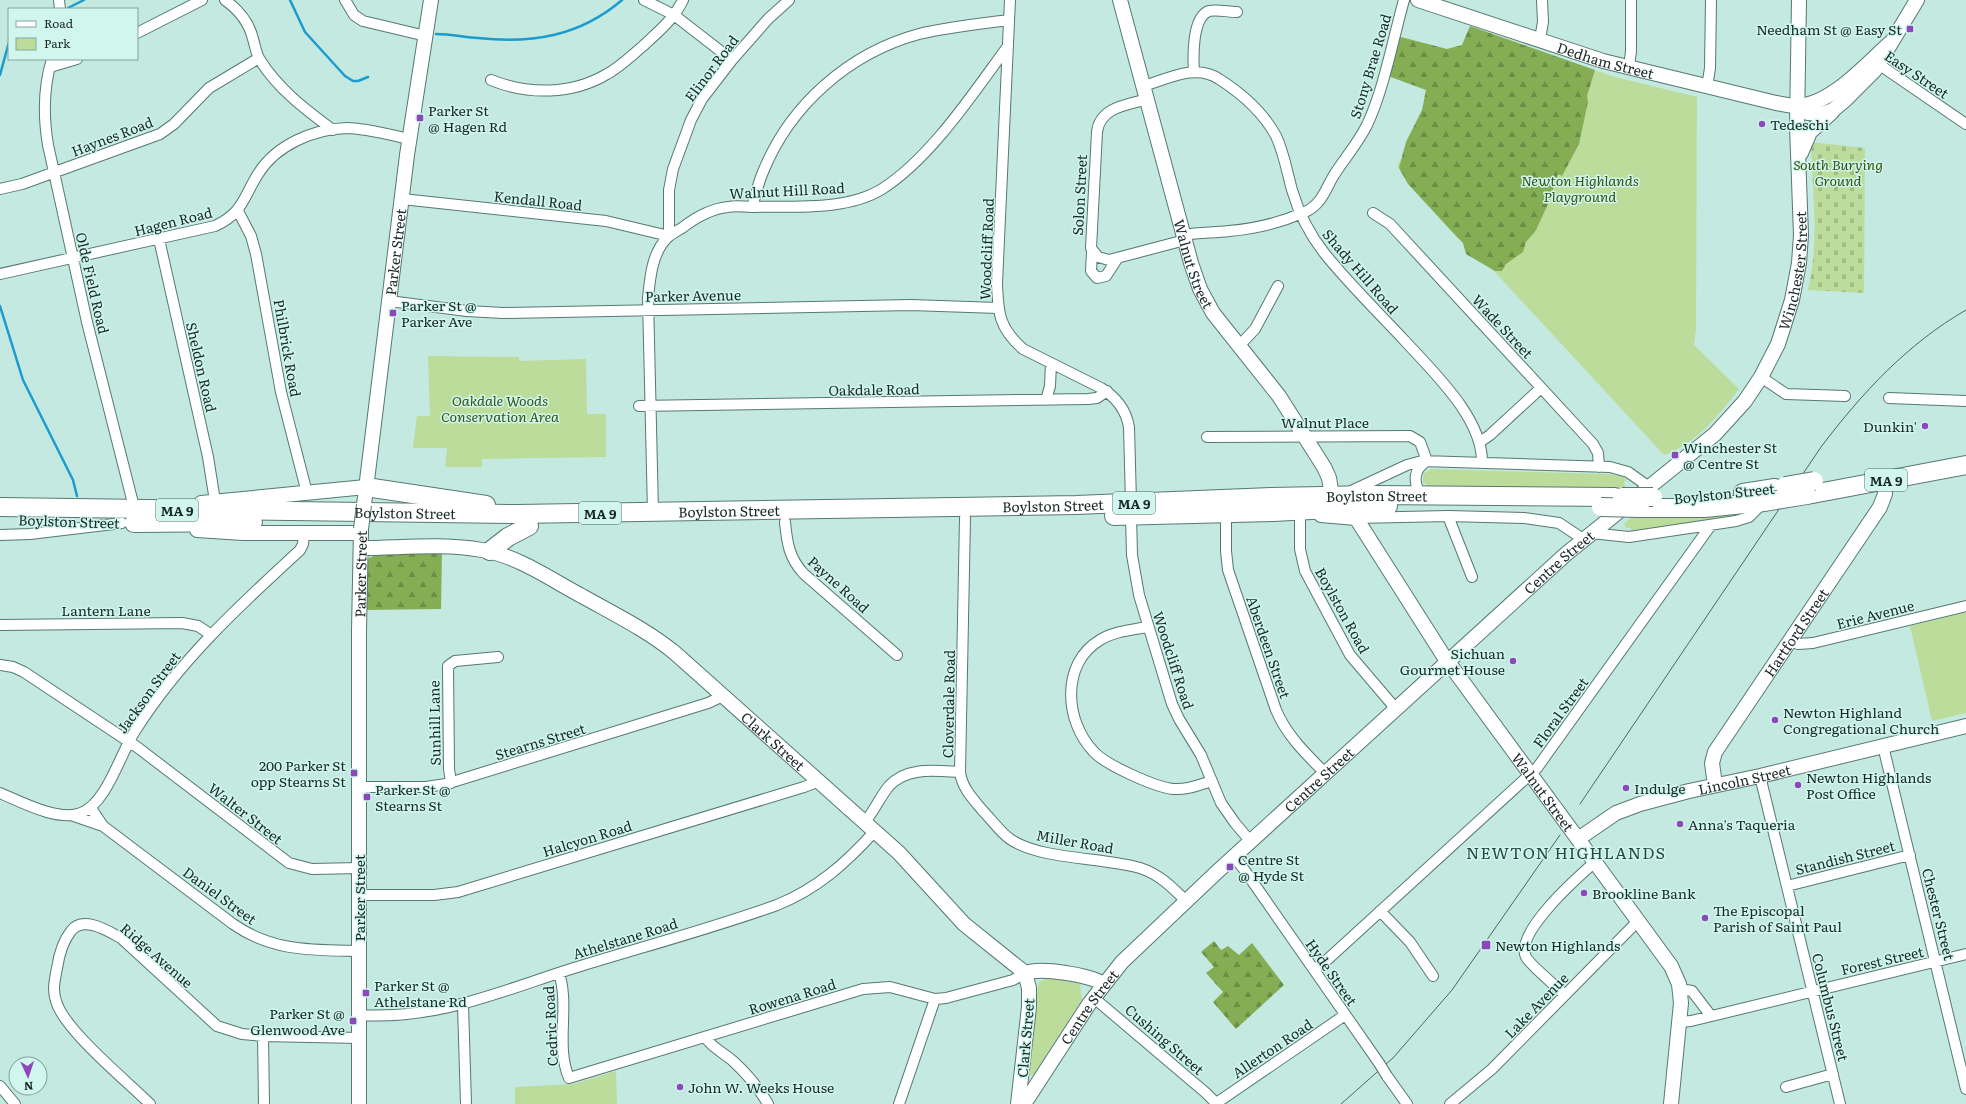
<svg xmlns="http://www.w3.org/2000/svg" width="1966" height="1104" font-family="Literata,serif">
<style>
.green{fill:#bcdc9c}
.forest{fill:url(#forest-firs)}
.cemetery{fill:url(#cemetery-stones)}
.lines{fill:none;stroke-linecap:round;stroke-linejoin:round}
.stream{stroke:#1b9bce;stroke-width:2.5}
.street-casing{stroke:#567972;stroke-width:12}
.secondary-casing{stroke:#567972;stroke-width:16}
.highway-casing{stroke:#567972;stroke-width:20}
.street{stroke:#fff;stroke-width:10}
.secondary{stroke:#fff;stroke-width:14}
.highway{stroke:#fff;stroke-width:18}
.tram{stroke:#506662;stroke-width:1}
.street-bridge-casing{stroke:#567972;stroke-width:12;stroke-linecap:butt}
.secondary-bridge-casing{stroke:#567972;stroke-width:16;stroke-linecap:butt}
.highway-bridge-casing{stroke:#567972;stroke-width:20;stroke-linecap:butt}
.street-bridge{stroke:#fff;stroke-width:10}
.secondary-bridge{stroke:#fff;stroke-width:14}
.highway-bridge{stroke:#fff;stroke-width:18}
.poi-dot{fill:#8e47bb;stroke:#d0f6ee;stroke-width:1.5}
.labels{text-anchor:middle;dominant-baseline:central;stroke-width:3;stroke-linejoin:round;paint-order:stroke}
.shield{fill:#d0f6ee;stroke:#516662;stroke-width:1}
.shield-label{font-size:13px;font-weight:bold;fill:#1a2926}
.poi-label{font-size:14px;fill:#1a2926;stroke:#d0f6ee;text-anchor:start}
.street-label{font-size:14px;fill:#1a2926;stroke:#d0f6ee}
.park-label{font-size:14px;font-style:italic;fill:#375212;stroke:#d0f6ee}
.quarter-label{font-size:16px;letter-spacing:1px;fill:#264842;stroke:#d0f6ee}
</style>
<defs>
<pattern id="forest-firs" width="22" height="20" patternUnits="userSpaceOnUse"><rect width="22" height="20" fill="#84ad54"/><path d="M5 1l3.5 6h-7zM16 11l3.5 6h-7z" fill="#6b8d45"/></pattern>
<pattern id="cemetery-stones" width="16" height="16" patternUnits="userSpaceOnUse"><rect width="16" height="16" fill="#bcdc9c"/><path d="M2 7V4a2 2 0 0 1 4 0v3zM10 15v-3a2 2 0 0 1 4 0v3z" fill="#a1bd86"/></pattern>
</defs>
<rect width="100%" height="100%" fill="#c3e9e1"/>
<path class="green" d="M1478 32 1615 77 1697 97 1696 328 1694 345 1739 389C1720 414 1695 445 1664 455L1397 166Z
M428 356 519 357V361L586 359 587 414H606V457L482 459V467H445L447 448H413L417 416H430Z
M1431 469 1608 474 1621 476 1627 479 1624 482 1626 490 1430 487 1425 483 1423 484V474Z
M1746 513 1738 516 1631 531V528H1626L1624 524 1633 515Z
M1966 612V713L1932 721 1910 626Z
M1045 979C1058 979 1068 978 1080 984L1082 1000 1034 1074 1028 1076 1038 985 1039 982Z
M616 1071 617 1104H515V1087L573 1084Z"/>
<path class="forest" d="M1470 26 1595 70 1587 96 1588 102 1579 144 1562 176 1558 174 1549 202 1536 230 1526 242 1523 252 1506 264 1502 271H1495L1466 254 1463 243 1456 236 1408 184 1399 168 1406 142 1422 110 1426 90 1388 76 1395 40 1401 37 1447 49 1462 45Z
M442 551 441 609 364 610 366 566 369 558 381 553Z
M1214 941 1221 950 1228 946 1239 955 1252 943 1284 985 1236 1029 1213 1002 1223 992 1206 973 1214 967 1201 952Z"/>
<path class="cemetery" d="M1811 142 1865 148 1864 293 1808 290C1820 242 1812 190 1811 142Z"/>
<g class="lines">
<path class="stream" d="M290 0 305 32 345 76 353 81H358L368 77
M68 8 84 0
M436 34C450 34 464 37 478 38 532 44 580 36 622 0
M0 75 9 42
M0 306 23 380 73 480 77 496"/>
<g class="street-casing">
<path id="street" d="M59 0 60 9
M225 0C239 10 249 22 253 39 255 45 256 54 260 60 278 89 306 110 333 130
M345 0 354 15 363 21 426 36
M644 0 674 15 732 60
M1010 0 997 283C998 313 999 328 1023 349L1101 388C1116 397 1126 410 1129 427L1131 503
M137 33 202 0
M1540 39 1543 22 1542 0
M52 59C43 88 43 115 48 145L87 322 135 511
M1874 61 1966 124
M50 67 77 59
M1629 67 1631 51V0
M1194 72C1193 57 1192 17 1209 11 1217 9 1228 12 1237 12
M491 80C528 95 572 95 607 74 620 67 631 56 643 46 658 32 674 19 683 0
M1144 86C1167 79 1196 63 1219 79 1241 93 1263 112 1276 136 1284 153 1287 172 1292 190 1299 214 1310 235 1325 254 1350 285 1378 312 1405 341 1433 372 1483 418 1482 463
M1707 87 1710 68 1711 0
M1148 99C1127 105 1100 107 1097 132L1091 248 1098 257 1109 260 1185 240
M0 189 22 184 160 134 174 124 209 88 259 58
M402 199 606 221 669 236V190L673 169 691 120 702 99 732 60 768 19 789 0
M752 207C756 195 758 183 763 172 790 105 849 53 919 34 949 27 979 24 1009 20
M238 211 251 236 256 254 281 392 307 493
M1373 213 1390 224 1593 444 1598 453 1599 467
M1184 235C1199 232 1214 233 1229 231 1254 229 1282 222 1305 212 1322 204 1325 190 1334 175 1345 158 1358 143 1367 125 1384 89 1393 39 1404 0
M159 239 208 457 215 501
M1092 252 1091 271 1097 278 1106 276 1117 259
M0 274 215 226C243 213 243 198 258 174 276 145 313 129 347 128 364 128 391 135 410 139
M389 301 467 311 503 313 911 305 998 308
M1239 346 1255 329 1278 286
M1761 377 1786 394 1845 396
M1889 398 1966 401
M1046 400 1050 386 1051 363
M639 406 1088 399 1097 398 1107 391
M1207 437 1410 436 1420 442 1427 461
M1480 442 1490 435 1541 388
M1349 492 1407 465 1422 461 1610 467 1628 472 1649 487
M1419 494C1414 480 1413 470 1427 461
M1300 511V549L1305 571 1350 655 1396 709
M653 512 648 298C650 278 652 253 667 238 671 234 677 231 682 228 696 217 710 209 728 207 736 205 744 207 752 207 793 206 847 211 882 189 931 158 974 92 1008 46
M1226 514V551L1228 570 1276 710C1287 736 1306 754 1326 774
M1131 516 1132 555 1139 595 1172 704 1179 719 1201 755 1221 803 1235 823 1251 842
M1448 516 1472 577
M965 518 960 772C962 788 973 799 983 811 992 820 1000 832 1010 839 1040 860 1103 857 1140 868 1159 874 1172 887 1186 901
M1356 518 1448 516 1524 518 1559 523 1583 539
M785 522C787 543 789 558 804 574L897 655
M1591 533 1629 537 1736 521 1749 517 1763 503
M0 535 30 534 122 523
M0 625 182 623 198 626 210 634
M1147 627C1132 630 1114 631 1100 640 1061 663 1064 721 1094 752 1106 765 1155 787 1173 789 1187 790 1199 785 1212 781
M1790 641 1798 644 1813 643 1966 606
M0 665 13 667 24 672 137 747 289 863 312 869 359 868
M1883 746 1966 1089
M1760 776 1840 1104
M451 783 449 769 448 666 455 661 498 657
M360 787H426L446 784 708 703 723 696
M0 793C21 802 59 822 81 813 107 803 120 754 135 731 179 661 239 606 300 550L303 544 304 532
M91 808 103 826 233 924C273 952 313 950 359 951
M71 815 103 826
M865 822C874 811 880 797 889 786 907 766 937 771 960 772
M1234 857 1243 868 1379 1063
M1787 886 1910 855
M360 895H434L458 892 804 787 812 784 817 779
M1380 911 1410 942 1433 976
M1314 970 1328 959 1537 768 1711 525
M559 973C570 1007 555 1045 569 1078L863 989 890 987 935 999 946 998 1013 980 1025 973
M1680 989 1692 991 1711 1016
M1565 995C1558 988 1529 964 1526 957 1514 933 1578 877 1595 862
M1094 998 1206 1093 1216 1103
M463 1005 466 1104
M359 1015C438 1020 501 991 574 968 642 947 710 929 777 905 817 889 846 863 875 831
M1680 1022 1691 1021 1966 954
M705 1037C711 1047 724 1053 733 1061 746 1073 759 1088 768 1104
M1387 1076 1407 1104
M0 1086 15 1104
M1786 1087 1833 1074
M150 1104C127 1081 64 1030 56 1001 52 990 55 979 57 968 59 955 63 941 71 931 83 915 108 931 121 938L217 1026 242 1034 263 1036
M264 1104 263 1036 359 1038
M899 1104 935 999
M1215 1104 1345 1015
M1450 1104 1492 1069 1638 921"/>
</g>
<g class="secondary-casing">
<g id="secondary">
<path id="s1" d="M1120 0 1191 263 1200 289 1213 313 1279 396 1324 467 1329 478 1332 496"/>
<path id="s2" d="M1418 0 1603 61 1776 103C1782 104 1790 106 1797 106 1831 105 1866 64 1890 43"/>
<path d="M1797 106 1808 113 1822 114 1833 110 1845 100 1875 70 1917 0"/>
<path d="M1801 153 1810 132 1832 112"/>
<path d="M201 503 366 487"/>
<path id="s3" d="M364 505 407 155 431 0"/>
<path id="s4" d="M1321 515 1356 518 1443 655 1671 966 1679 984 1681 1003 1671 1104"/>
<path d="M197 530 243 533H361"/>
<path id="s5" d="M361 548C400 548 443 543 482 550 518 556 550 579 582 596 614 614 647 630 675 653L899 853 964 924 1025 973 1029 988V1007L1018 1104"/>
<path id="s6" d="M1715 785 1712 763 1715 752 1880 507 1885 494 1884 480"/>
<path id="s7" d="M1578 839 1616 813 1640 804 1689 791 1760 776 1966 726"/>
<path d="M1025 973C1042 967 1089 975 1104 984"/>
<path id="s8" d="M359 1104V631L361 529"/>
<path id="s9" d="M1024 1104 1089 1004 1122 962 1218 871 1566 554 1715 434 1745 401 1761 377 1778 344 1792 300 1799 263 1801 235 1797 126 1799 0"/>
</g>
</g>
<g class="highway-casing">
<g id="highway">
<path d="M366 487 486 505"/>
<path d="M1743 493 1775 488"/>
<path d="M1807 495 1966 465"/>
<path id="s10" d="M0 507 517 514 1076 505 1271 497 1374 495 1615 497"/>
<path d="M1640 508H1705L1764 502"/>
<path d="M1114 516 1273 512 1388 506"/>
<path d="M134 523 253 522"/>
<path d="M490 551 508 537 529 526"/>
</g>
</g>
<use href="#street" class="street"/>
<use href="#secondary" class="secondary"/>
<use href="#highway" class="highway"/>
<path class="tram" d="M1580 804 1821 447C1862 393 1907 344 1966 310
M1341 1104 1393 1058 1452 990 1560 835"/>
<g class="street-bridge-casing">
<path id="street-bridge" d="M1379 1063 1387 1076"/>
</g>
<g class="secondary-bridge-casing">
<path id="secondary-bridge" d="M361 529 364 505"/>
</g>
<g class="highway-bridge-casing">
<path id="highway-bridge" d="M1785 486 1814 481
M1622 497H1653
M1764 502 1807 495
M1601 507 1640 508"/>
</g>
<use href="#street-bridge" class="street-bridge"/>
<use href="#secondary-bridge" class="secondary-bridge"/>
<use href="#highway-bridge" class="highway-bridge"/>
</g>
<g class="poi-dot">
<rect x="1906" y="25" width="8" height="8" rx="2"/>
<rect x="416" y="114" width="8" height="8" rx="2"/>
<circle cx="1762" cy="124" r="4"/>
<rect x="389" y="309" width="8" height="8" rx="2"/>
<circle cx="1925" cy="426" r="4"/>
<rect x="1671" y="451" width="8" height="8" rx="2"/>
<circle cx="1513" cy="661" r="4"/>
<circle cx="1775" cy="720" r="4"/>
<rect x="350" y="769" width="8" height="8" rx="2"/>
<circle cx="1798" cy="785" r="4"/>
<circle cx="1626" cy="788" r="4"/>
<rect x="363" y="793" width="8" height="8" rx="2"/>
<circle cx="1680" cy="824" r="4"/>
<rect x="1226" y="863" width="8" height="8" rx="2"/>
<circle cx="1584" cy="893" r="4"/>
<circle cx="1705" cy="918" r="4"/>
<rect x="1481" y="940" width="10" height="10" rx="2"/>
<rect x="362" y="989" width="8" height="8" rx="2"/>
<rect x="349" y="1017" width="8" height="8" rx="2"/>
<circle cx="680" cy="1087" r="4"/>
</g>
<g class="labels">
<g class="shield">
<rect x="1865" y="469" width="42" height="22" rx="3"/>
<rect x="1113" y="492" width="42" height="22" rx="3"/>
<rect x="156" y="499" width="42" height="22" rx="3"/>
<rect x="579" y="502" width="42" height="22" rx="3"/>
</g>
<g class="shield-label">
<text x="1886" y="480">MA 9</text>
<text x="1134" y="503">MA 9</text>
<text x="177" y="510">MA 9</text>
<text x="600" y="513">MA 9</text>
</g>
<g class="poi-label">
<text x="1902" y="29" text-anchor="end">Needham St @ Easy St</text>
<text x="428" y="110">Parker St<tspan x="428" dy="16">@ Hagen Rd</tspan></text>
<text x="1770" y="124">Tedeschi</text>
<text x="401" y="305">Parker St @<tspan x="401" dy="16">Parker Ave</tspan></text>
<text x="1917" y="426" text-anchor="end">Dunkin'</text>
<text x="1683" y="447">Winchester St<tspan x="1683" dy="16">@ Centre St</tspan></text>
<text x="1505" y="653" text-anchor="end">Sichuan<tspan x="1505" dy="16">Gourmet House</tspan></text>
<text x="1783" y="712">Newton Highland<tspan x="1783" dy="16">Congregational Church</tspan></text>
<text x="346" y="765" text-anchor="end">200 Parker St<tspan x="346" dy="16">opp Stearns St</tspan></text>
<text x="1806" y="777">Newton Highlands<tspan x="1806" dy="16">Post Office</tspan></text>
<text x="1634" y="788">Indulge</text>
<text x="375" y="789">Parker St @<tspan x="375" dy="16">Stearns St</tspan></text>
<text x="1688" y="824">Anna's Taqueria</text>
<text x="1238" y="859">Centre St<tspan x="1238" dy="16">@ Hyde St</tspan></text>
<text x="1592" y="893">Brookline Bank</text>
<text x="1713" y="910">The Episcopal<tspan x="1713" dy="16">Parish of Saint Paul</tspan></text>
<text x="1495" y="945">Newton Highlands</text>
<text x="374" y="985">Parker St @<tspan x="374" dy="16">Athelstane Rd</tspan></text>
<text x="345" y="1013" text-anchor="end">Parker St @<tspan x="345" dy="16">Glenwood Ave</tspan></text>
<text x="688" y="1087">John W. Weeks House</text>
</g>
<g class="street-label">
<text stroke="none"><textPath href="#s2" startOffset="197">Dedham Street</textPath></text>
<text transform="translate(1370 66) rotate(-73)">Stony Brae Road</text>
<text transform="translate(711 68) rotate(-53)">Elinor Road</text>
<text transform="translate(1917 74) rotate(34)">Easy Street</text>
<text transform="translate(112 136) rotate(-21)">Haynes Road</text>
<text transform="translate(787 190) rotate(-3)">Walnut Hill Road</text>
<text transform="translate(1079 195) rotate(-87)">Solon Street</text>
<text transform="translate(538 200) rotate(6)">Kendall Road</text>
<text transform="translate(173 221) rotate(-14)">Hagen Road</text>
<text transform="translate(986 249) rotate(-88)">Woodcliff Road</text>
<text stroke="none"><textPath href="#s3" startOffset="255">Parker Street</textPath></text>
<text stroke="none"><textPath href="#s1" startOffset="274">Walnut Street</textPath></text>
<text stroke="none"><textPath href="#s9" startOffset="1153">Winchester Street</textPath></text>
<text transform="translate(1361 271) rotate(49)">Shady Hill Road</text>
<text transform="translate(93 283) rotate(77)">Olde Field Road</text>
<text transform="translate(693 295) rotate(-1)">Parker Avenue</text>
<text transform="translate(1503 326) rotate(47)">Wade Street</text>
<text transform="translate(288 348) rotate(80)">Philbrick Road</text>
<text transform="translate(202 367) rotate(77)">Sheldon Road</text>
<text transform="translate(874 389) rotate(-1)">Oakdale Road</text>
<text x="1325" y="422">Walnut Place</text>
<text transform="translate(1724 493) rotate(-6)">Boylston Street</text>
<text stroke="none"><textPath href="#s10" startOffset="1377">Boylston Street</textPath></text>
<text stroke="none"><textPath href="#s10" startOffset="1053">Boylston Street</textPath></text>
<text stroke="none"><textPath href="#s10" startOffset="729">Boylston Street</textPath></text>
<text stroke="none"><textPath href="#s10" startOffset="405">Boylston Street</textPath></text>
<text transform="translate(69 521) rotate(2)">Boylston Street</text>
<text stroke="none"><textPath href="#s9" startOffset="765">Centre Street</textPath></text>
<text stroke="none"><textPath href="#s8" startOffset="530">Parker Street</textPath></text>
<text transform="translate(839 584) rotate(42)">Payne Road</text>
<text x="106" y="610">Lantern Lane</text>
<text transform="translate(1343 610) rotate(61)">Boylston Road</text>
<text transform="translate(1875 614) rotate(-14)">Erie Avenue</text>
<text stroke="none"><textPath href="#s6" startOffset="178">Hartford Street</textPath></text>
<text transform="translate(1269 647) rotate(71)">Aberdeen Street</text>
<text transform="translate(1174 660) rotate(72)">Woodcliff Road</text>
<text transform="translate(148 692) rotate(-54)">Jackson Street</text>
<text transform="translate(948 704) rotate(-89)">Cloverdale Road</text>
<text transform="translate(1560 712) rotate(-54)">Floral Street</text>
<text transform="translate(434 723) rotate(-91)">Sunhill Lane</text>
<text stroke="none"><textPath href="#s5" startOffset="473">Clark Street</textPath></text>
<text transform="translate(540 741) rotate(-17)">Stearns Street</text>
<text stroke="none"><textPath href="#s7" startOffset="179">Lincoln Street</textPath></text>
<text stroke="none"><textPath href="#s9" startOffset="441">Centre Street</textPath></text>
<text stroke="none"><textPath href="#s4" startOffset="367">Walnut Street</textPath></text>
<text transform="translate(246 813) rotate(38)">Walter Street</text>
<text transform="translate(587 838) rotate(-17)">Halcyon Road</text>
<text transform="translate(1075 841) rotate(10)">Miller Road</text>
<text transform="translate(1845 857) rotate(-14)">Standish Street</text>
<text transform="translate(220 895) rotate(36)">Daniel Street</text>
<text transform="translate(359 898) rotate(-90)">Parker Street</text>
<text transform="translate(1939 914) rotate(76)">Chester Street</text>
<text transform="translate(625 938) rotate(-17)">Athelstane Road</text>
<text transform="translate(157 955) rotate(41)">Ridge Avenue</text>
<text transform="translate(1882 960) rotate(-13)">Forest Street</text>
<text transform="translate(1332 972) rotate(55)">Hyde Street</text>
<text transform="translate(792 996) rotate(-17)">Rowena Road</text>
<text transform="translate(1536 1005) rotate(-46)">Lake Avenue</text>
<text stroke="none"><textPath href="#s9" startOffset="117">Centre Street</textPath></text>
<text transform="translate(1831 1007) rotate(76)">Columbus Street</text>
<text transform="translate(550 1026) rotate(-93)">Cedric Road</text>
<text transform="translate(1025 1038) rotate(-85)">Clark Street</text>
<text transform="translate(1165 1039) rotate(41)">Cushing Street</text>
<text transform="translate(1272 1048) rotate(-34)">Allerton Road</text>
</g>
<g class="park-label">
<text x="1838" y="164">South Burying<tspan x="1838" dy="16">Ground</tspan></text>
<text x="1580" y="180">Newton Highlands<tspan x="1580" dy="16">Playground</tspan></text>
<text x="500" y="400">Oakdale Woods<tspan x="500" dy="16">Conservation Area</tspan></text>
</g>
<g class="quarter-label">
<text x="1566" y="852">NEWTON HIGHLANDS</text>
</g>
</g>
<rect x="8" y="8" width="130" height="52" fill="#d0f6ee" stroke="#87a49e"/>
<rect x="16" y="21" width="20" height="6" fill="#ffffff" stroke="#87a49e"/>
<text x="44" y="28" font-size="12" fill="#1a2926">Road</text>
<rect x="16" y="38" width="20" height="12" fill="#bcdc9c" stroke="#87a49e"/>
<text x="44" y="48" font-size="12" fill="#1a2926">Park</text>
<g transform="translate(28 1076) rotate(177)"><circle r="19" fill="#d0f6ee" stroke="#87a49e"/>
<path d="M0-3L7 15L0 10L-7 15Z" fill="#8e47bb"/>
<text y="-6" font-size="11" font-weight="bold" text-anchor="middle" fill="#1a2926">N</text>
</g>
</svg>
